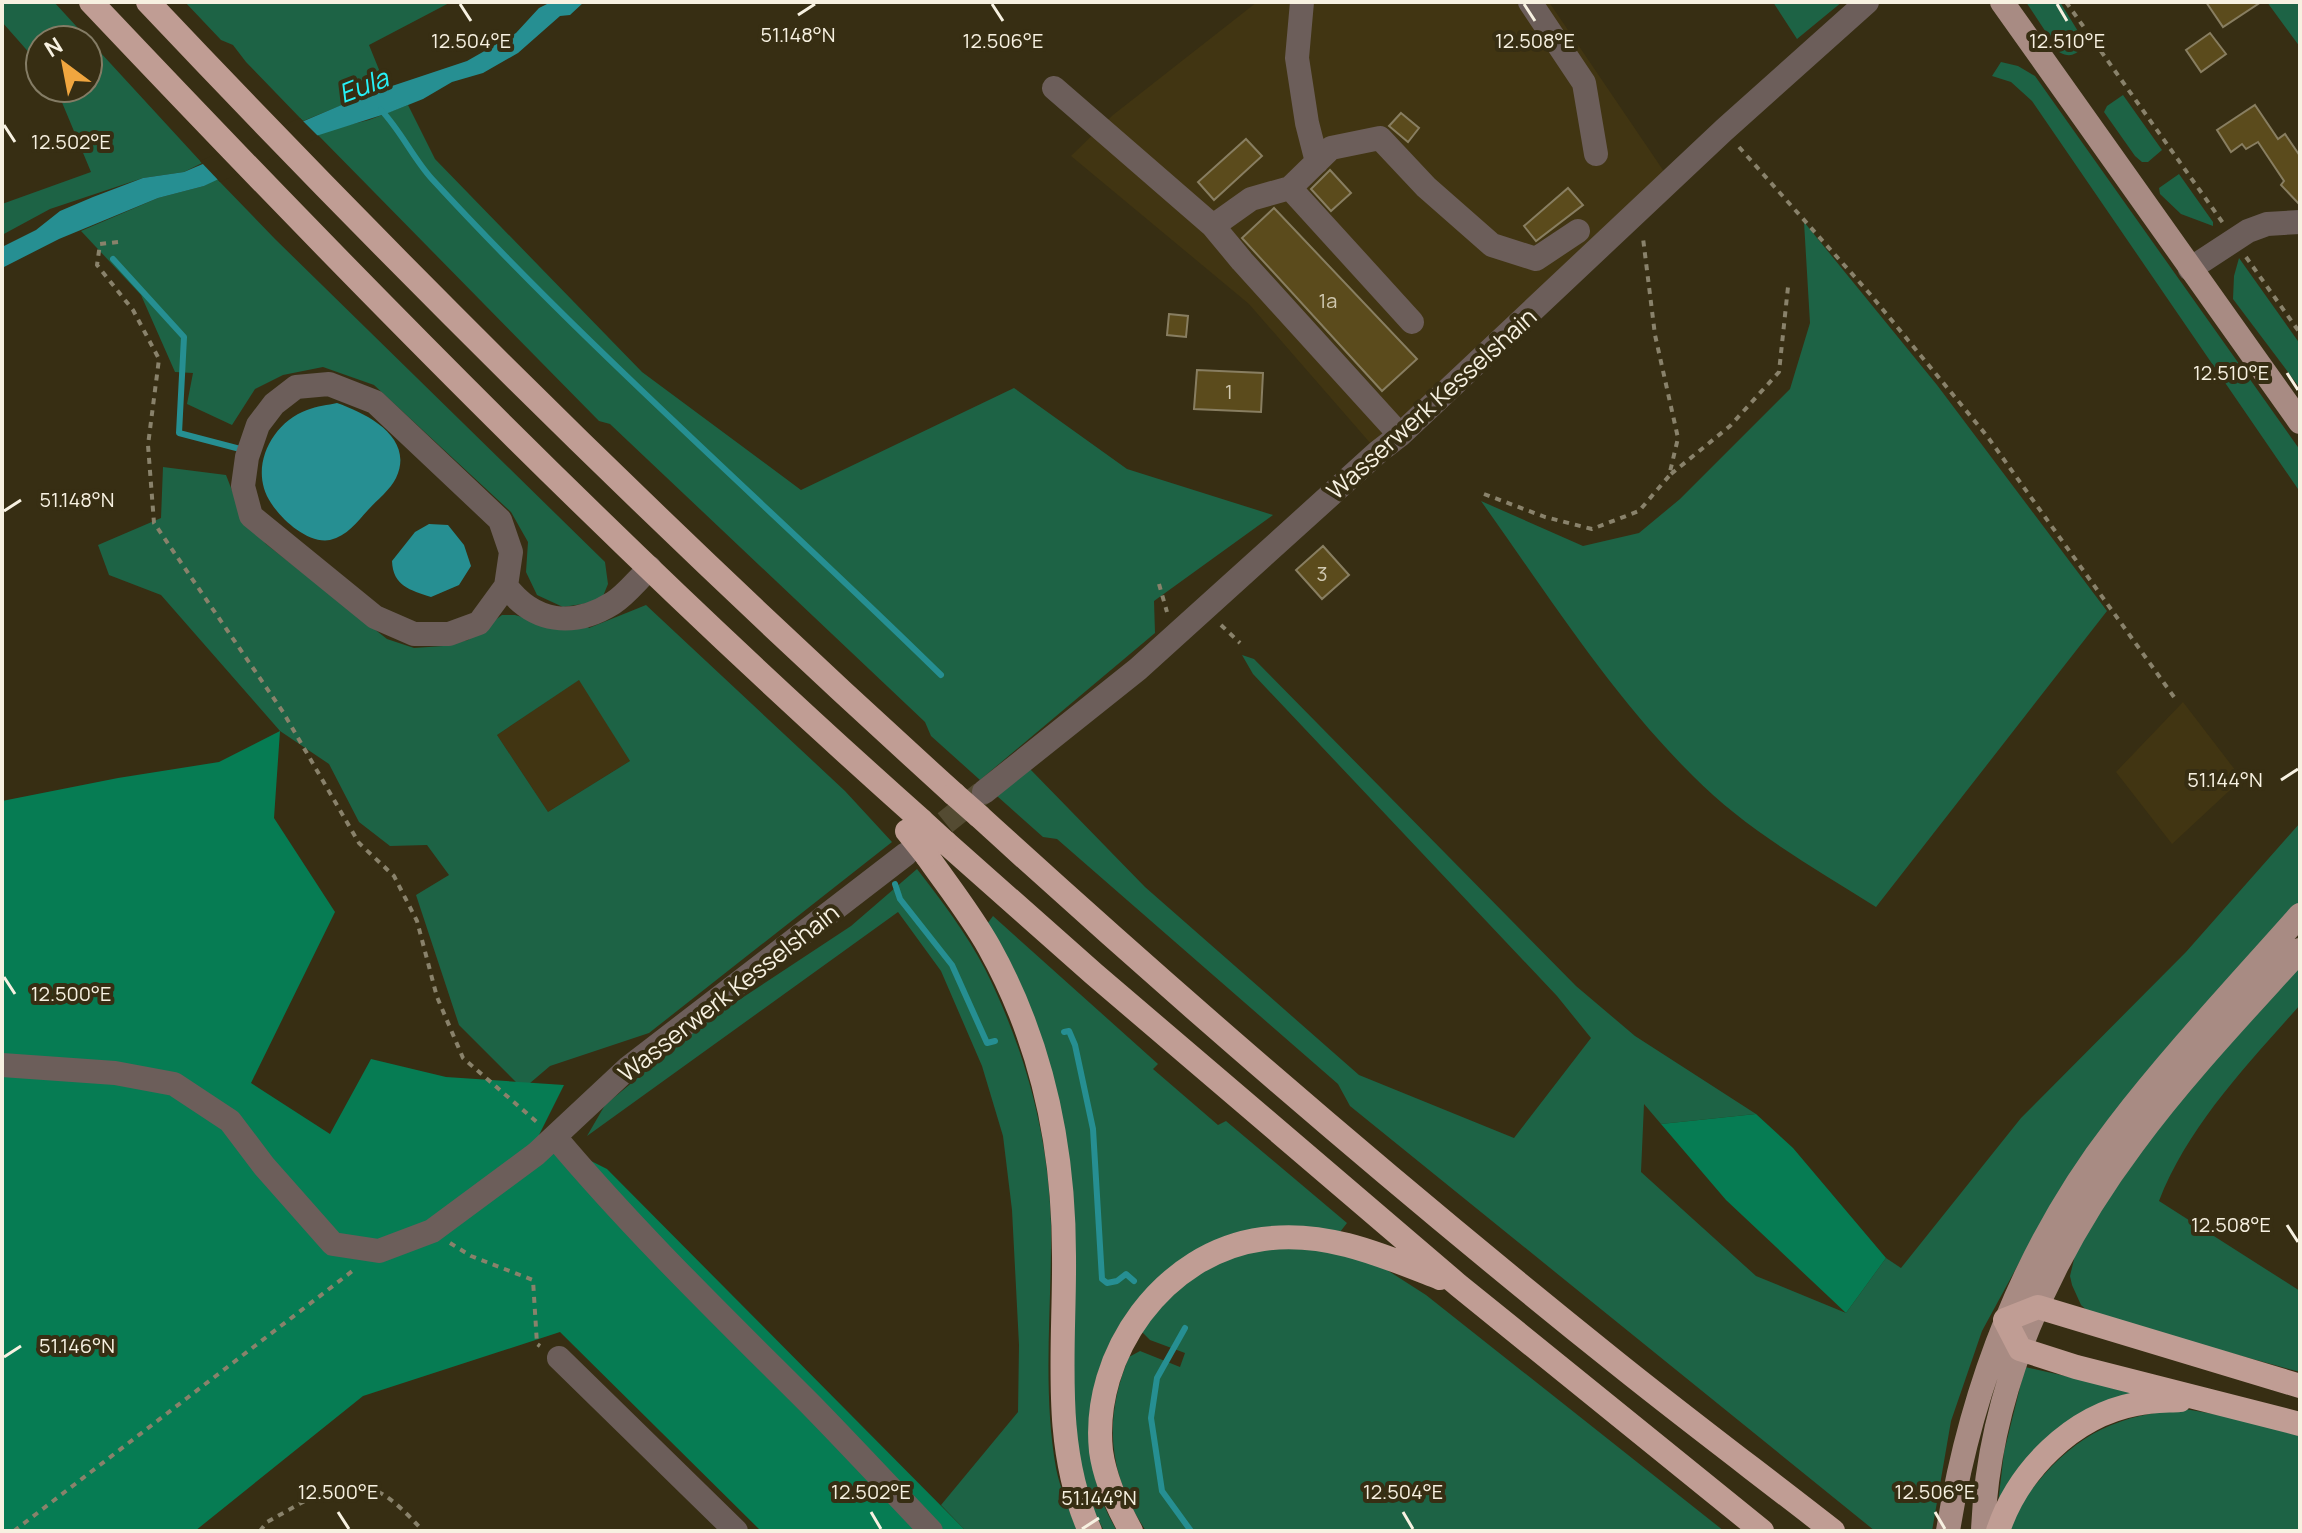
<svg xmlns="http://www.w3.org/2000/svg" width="2302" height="1533" font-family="Manrope,sans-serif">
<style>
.built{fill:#413512}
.green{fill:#1d6345;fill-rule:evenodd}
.forest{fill:#067c53}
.water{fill:#268f92}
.pier{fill:#372e13}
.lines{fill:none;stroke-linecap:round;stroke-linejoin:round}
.stream{stroke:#268f92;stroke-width:6}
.building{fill:#5b4b1c;stroke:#887e61;stroke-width:2}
.minor-tunnel{stroke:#544b32;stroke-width:24;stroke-dasharray:24 12;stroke-linecap:butt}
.path{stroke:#89826b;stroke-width:4;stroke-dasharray:6 6;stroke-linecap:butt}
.minor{stroke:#6c5e5a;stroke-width:24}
.major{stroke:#a88b83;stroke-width:24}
.highway{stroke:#c09d94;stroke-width:24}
.highway-bridge{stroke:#c09d94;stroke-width:24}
.ticks{fill:none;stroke:#f7f1e1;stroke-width:3}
.labels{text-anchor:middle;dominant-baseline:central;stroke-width:8;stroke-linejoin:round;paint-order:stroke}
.number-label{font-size:20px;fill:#d0c8b0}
.street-label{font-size:24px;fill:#f7f1e1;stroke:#372e13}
.water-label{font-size:26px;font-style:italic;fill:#26f1f7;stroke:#372e13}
.ticks-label{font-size:20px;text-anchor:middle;fill:#f7f1e1;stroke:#372e13;stroke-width:8;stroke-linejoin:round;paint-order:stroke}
</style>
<rect width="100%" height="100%" fill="#372e13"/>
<path class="built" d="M1257 2H1549L1665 173 1378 452 1249 304 1071 156 1113 115Z
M580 679 630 761 548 812 497 735Z
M2183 702 2242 779 2172 844 2116 772Z"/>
<path class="green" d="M2 2H54L202 163 184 172 143 178 50 209 2 235V204L91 172 56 88H88V40H40V65L2 22Z
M185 2H451L369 45 386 87 303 121 246 62 233 45 221 40Z
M1773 2H1842L1797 39Z
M2026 2H2060L2084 41 2083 48C2074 55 2070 58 2059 52Z
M2267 2H2300V47Z
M2001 62 2018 66 2035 76 2300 450V492L2032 101 2011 82 1992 76Z
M2123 95 2162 150 2148 162H2142L2135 156 2104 112 2107 106Z
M408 105 435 159 642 372 801 490 1014 388 1127 469 1273 515 1154 601 1155 633 980 780 931 736 925 722 610 424 599 421 316 133 369 120Z
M2179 174 2213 222V226L2181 214 2160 194 2159 188Z
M217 179 275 239 605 562 608 584 601 601 563 607 537 595 526 572 528 542 511 512 374 385 323 367 283 375 255 389 232 425 187 404 193 373 175 372 141 295 81 231 158 198 204 186Z
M1804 222 1937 385 2107 611 1876 907C1813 867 1746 830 1693 776 1611 695 1548 595 1481 501L1583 546 1639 533 1680 499 1790 389 1810 323Z
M2239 258 2300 344V388L2233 299 2234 276Z
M163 467 226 475 242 516 266 544 387 639 414 648 443 646 468 640 502 615H515L557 627 587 626 589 628 646 605 845 791 892 842 649 1033 550 1066 523 1089 459 1025 416 895 449 875 427 845 390 846 359 822 329 764 280 731 161 595 109 575 98 545 161 518ZM579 680 630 761 548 812 497 735Z
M1242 655 1254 659 1576 986 1635 1036 1756 1114 1661 1124 1644 1104 1641 1172 1756 1276 1846 1313 1886 1258 1901 1268 2021 1118 2186 952 2300 823V901L2179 1034 2032 1239 1982 1331 1951 1421 1932 1531H1875L1350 1106 1338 1084 1057 839 1043 837 997 796 1030 769 1145 887 1359 1075 1514 1138 1591 1038 1557 996 1253 674Z
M917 869C941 900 967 934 985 969 1025 1049 1049 1136 1051 1225 1052 1305 1042 1389 1056 1468 1060 1489 1070 1511 1077 1531H966L941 1505 1018 1412 1019 1345 1012 1210 1003 1136 982 1066 941 971 898 912 587 1136 605 1105 704 1023 851 926Z
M993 916 1158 1064 1153 1069 1218 1125 1226 1121 1347 1223 1340 1232C1297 1230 1253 1223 1213 1242 1104 1292 1054 1425 1117 1531H1104L1093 1509 1078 1462 1052 1072C1035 1017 1017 974 987 924Z
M2300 962V1005C2247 1065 2188 1126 2159 1201L2300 1291V1372L2092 1315 2081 1305 2072 1285 2070 1276 2078 1243 2165 1117Z
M1284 1246 1338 1250 1387 1270 1426 1295 1724 1531H1146C1108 1474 1103 1420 1129 1357L1140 1351 1180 1367 1185 1353 1150 1340 1142 1332C1166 1296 1199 1268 1240 1254 1254 1249 1270 1248 1284 1246Z
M2025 1367 2136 1392 1998 1504 2004 1452Z
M2185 1409 2231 1417 2300 1436V1531H2009C2014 1513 2024 1498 2036 1484 2079 1432 2119 1415 2185 1409Z"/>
<path class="forest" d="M280 731 274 818 335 912 251 1083 330 1134 371 1059 446 1077 564 1085 539 1135 607 1169 966 1531H761L560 1332 363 1396 195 1531H2V801L118 778 219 762Z
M1756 1114 1793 1148 1886 1258 1846 1313 1726 1200 1661 1124Z"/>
<path class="water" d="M551 2H584L570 15 560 16 518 53 483 73 452 82 423 99 388 113 294 143 204 186 158 198 59 239 2 268V247L36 230 60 211 93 197 143 178 184 172 365 95 467 61 516 33 539 8Z
M337 403C368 414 415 438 396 478 391 489 377 500 368 510 357 522 347 536 330 540 308 544 282 520 271 503 248 469 271 423 307 410 317 406 328 405 337 403Z
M429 524 448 525 464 545 471 566 459 585 431 597C410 590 393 586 392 561L415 532Z"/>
<path class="pier" d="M300 118 319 137 220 182 200 161Z"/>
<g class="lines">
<path class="stream" d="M381 110C401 131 413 158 432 179 592 353 772 509 941 675
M113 259 184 337 179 433 244 450
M895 884 900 899 952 965 987 1043 995 1041
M1064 1032 1069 1031 1075 1045 1093 1129 1102 1279 1107 1283 1117 1281 1126 1274 1134 1281
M1185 1328 1157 1378 1151 1418 1162 1491 1191 1531"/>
</g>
<path class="building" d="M2206 2H2261L2223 27Z
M2210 33 2226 54 2201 72 2186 50Z
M2255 105 2278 139 2285 134 2300 156V205L2281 185 2284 181 2258 142 2246 149 2242 144 2231 152 2217 130Z
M1401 113 1419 128 1408 142 1389 126Z
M1246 139 1262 156 1214 200 1198 182Z
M1330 170 1351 193 1331 211 1311 189Z
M1568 188 1583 205 1536 241 1524 226Z
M1274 208 1417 359 1382 391 1242 238Z
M1169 314 1188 316 1186 337 1167 335Z
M1197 370 1263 373 1261 412 1194 409Z
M1323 546 1349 575 1322 599 1296 570Z"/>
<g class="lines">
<path class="minor-tunnel" d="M917 845 982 793"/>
<path class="path" d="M2066 2 2223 223
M1739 147 1870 294 1987 436 2174 697
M118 242 100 244 97 265 133 310 159 359 148 445 154 523 283 712 359 843 394 876 417 921 437 997 463 1058 538 1123
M2246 257 2300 333
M1671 474 1730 426 1779 372 1788 287
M1484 494 1545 517 1592 529 1639 511 1669 476 1678 438 1655 335 1643 238
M1159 584 1167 612
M1221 625 1240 643
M450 1243 471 1256 533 1280 537 1344 540 1346
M14 1531 355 1269
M260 1531 267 1522C340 1482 360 1460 423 1531"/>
<path class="minor" d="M1302 2 1297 58 1307 123 1317 162
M1530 2 1584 83 1596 154
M1054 88 1213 226 1242 261 1400 435
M1290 188 1331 148 1380 138 1426 187 1492 245 1536 259 1578 231
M1213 226 1251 199 1290 188 1412 322
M2190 269 2248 231 2267 224 2300 222
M506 586 479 623 449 634H414L375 617 251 516 243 486 247 457 258 425 274 404 296 387 329 384 375 402 500 520 511 552 506 586C534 623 573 628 613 603 626 595 638 579 650 568
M984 792 1138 669 1378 452 1400 435 1724 130 1867 2
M2 1065 115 1073 174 1084 230 1121 264 1166 333 1244 379 1251 432 1231 536 1154 628 1068 906 854
M555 1137C635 1232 725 1319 813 1407 853 1448 892 1490 931 1531
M559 1358 736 1531"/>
<path class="major" d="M2002 2 2300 422
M1948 1531C1971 1386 2026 1244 2117 1127 2174 1053 2238 985 2300 915
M1983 1531C1988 1391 2050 1255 2133 1144 2183 1076 2243 1013 2300 950"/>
<path class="highway" d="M91 2C358 284 631 562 921 820
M148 2C407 276 675 541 954 794
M979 816C1185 1004 1396 1186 1613 1360 1685 1418 1760 1474 1833 1531
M945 842 1094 974 1458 1285 1762 1531
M927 856C948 886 971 915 989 947 1042 1042 1064 1147 1064 1256 1065 1348 1051 1444 1090 1531
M2300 1386 2038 1307 2005 1320 2020 1349 2076 1367 2300 1424
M1131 1531C1117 1506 1105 1480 1101 1451 1091 1354 1164 1252 1263 1239 1326 1230 1384 1256 1440 1278
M1998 1531C2018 1471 2072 1416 2136 1404 2150 1401 2165 1401 2180 1400"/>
<path class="highway-bridge" d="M954 794 979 816
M921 820 945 842
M907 831 927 856"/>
</g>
<path class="ticks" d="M460 4 471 21M992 4 1003 21M1524 4 1535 21M2057 4 2067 21M798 15 815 4M4 125 15 142M2287 373 2298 390M4 511 21 500M2281 780 2298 769M4 977 15 994M2287 1225 2298 1242M4 1357 21 1346M338 1512 349 1529M871 1512 881 1529M1403 1512 1413 1529M1935 1512 1945 1529M1082 1529 1099 1518"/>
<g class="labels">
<g class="number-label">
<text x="1328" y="300">1a</text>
<text x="1229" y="391">1</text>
<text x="1322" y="573">3</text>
</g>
<g class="street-label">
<text transform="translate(1431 403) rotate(-42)">Wasserwerk Kesselshain</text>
<text transform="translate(728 992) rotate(-38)">Wasserwerk Kesselshain</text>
</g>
<g class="water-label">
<text transform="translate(363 85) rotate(-21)">Eula</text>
</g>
</g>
<g class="ticks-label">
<text x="798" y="42">51.148°N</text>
<text x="2067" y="48">12.510°E</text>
<text x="471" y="48">12.504°E</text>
<text x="1003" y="48">12.506°E</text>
<text x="1535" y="48">12.508°E</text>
<text x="71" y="149">12.502°E</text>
<text x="2231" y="380">12.510°E</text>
<text x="77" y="507">51.148°N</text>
<text x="2225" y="787">51.144°N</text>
<text x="71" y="1001">12.500°E</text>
<text x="2231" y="1232">12.508°E</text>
<text x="77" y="1353">51.146°N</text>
<text x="338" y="1499">12.500°E</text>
<text x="871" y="1499">12.502°E</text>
<text x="1403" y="1499">12.504°E</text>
<text x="1935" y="1499">12.506°E</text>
<text x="1099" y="1505">51.144°N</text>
</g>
<rect width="2302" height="1533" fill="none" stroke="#f7f1e1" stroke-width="8"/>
<g transform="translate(64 64) rotate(328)"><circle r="38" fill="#372e13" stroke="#847c65" stroke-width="2"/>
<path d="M0-6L14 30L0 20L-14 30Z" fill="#f0a63f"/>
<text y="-12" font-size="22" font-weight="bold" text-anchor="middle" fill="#f7f1e1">N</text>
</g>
</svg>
